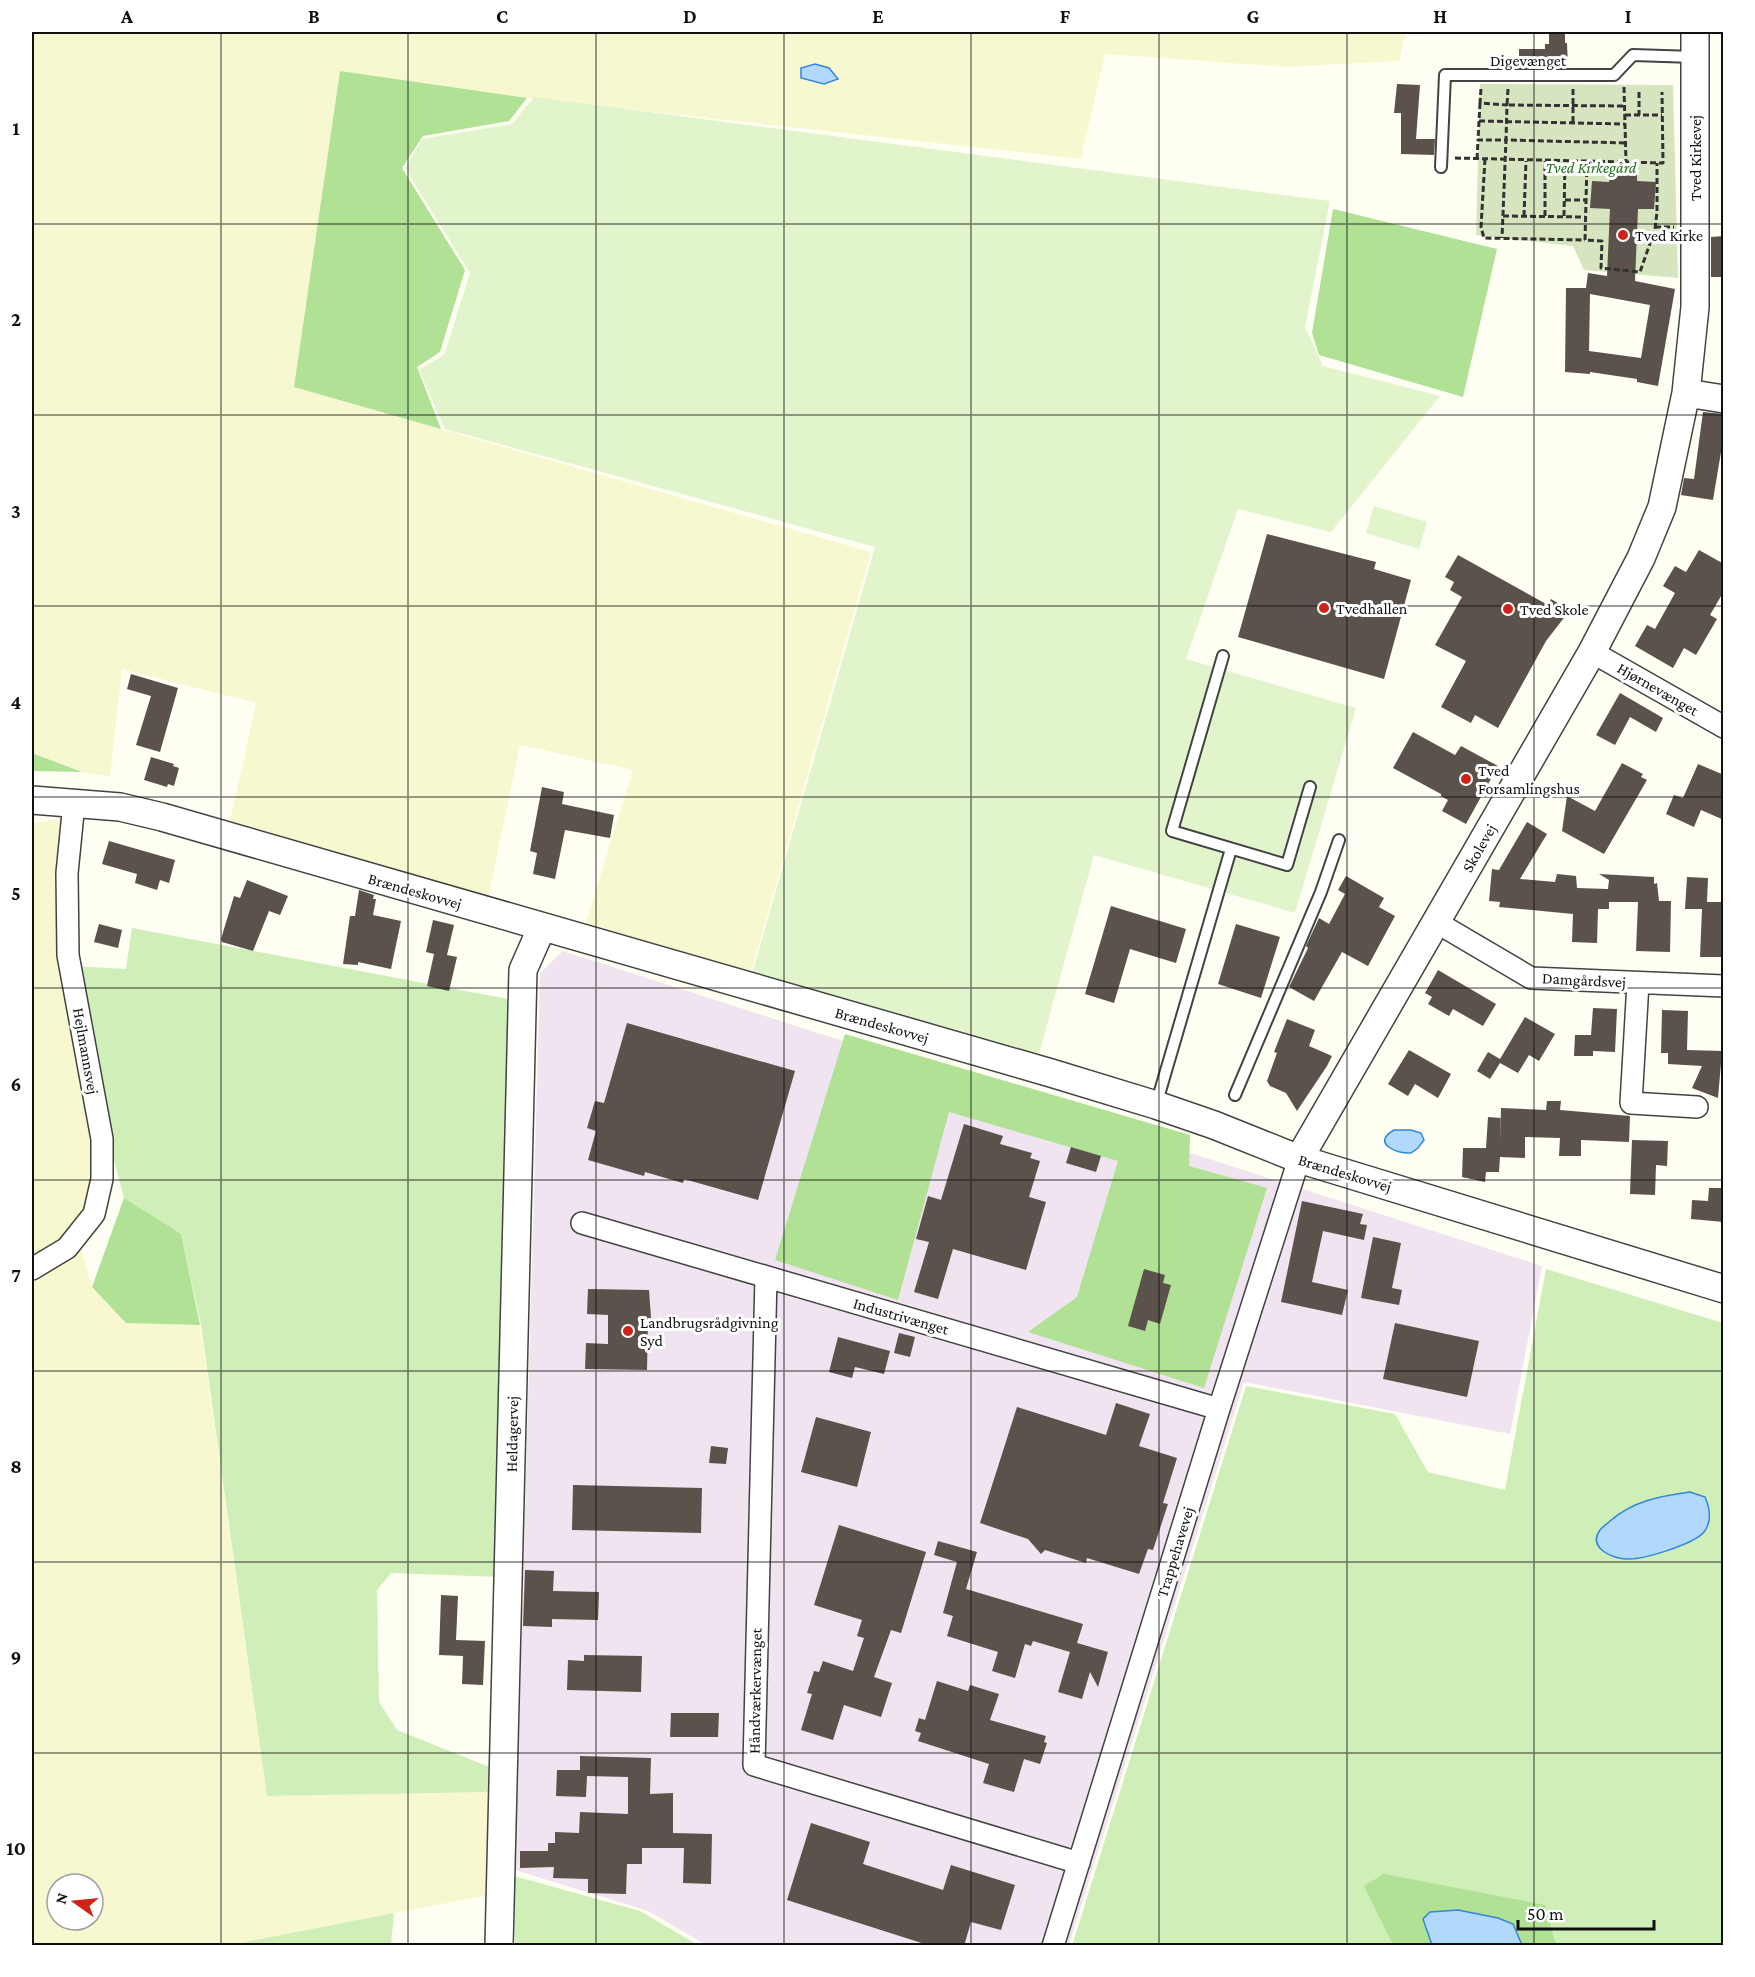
<svg xmlns="http://www.w3.org/2000/svg" width="1755" height="1977" font-family="'Crimson Pro',serif">
<style>
.industrial{fill:#efe4ef}
.farmland{fill:#f8f8d0;fill-rule:evenodd}
.green{fill:#cfeeb8}
.forest{fill:#b0e195}
.cemetery{fill:#d6e5c0}
.pitch{fill:#e2f4cb}
.water{fill:#b2d9fc;stroke:#3287da;stroke-width:1.5}
.building{fill:#5a524b;fill-rule:evenodd}
.lines{fill:none;stroke-linecap:round;stroke-linejoin:round}
.service-casing{stroke:#434343;stroke-width:14}
.minor-casing{stroke:#434343;stroke-width:24}
.tertiary-casing{stroke:#434343;stroke-width:30}
.path{stroke:#323232;stroke-width:3;stroke-dasharray:6 3;stroke-linecap:butt}
.service{stroke:#fff;stroke-width:10}
.minor{stroke:#fff;stroke-width:21}
.tertiary{stroke:#fff;stroke-width:27}
.grid{fill:none;stroke:#101010;stroke-width:1.5;stroke-opacity:0.55}
.poi-dot{fill:#cf2219;stroke:#fff;stroke-width:2}
.labels{text-anchor:middle;dominant-baseline:central;stroke-width:6;stroke-linejoin:round;paint-order:stroke}
.street-label{font-size:16px;fill:#101010;stroke:#fff}
.park-label{font-size:16px;font-style:italic;fill:#236f19;stroke:#fff}
.poi-label{font-size:16px;fill:#101010;stroke:#fff;text-anchor:start}
.neatline{fill:none;stroke:#101010;stroke-width:2}
.grid-label{font-size:20px;text-anchor:middle;font-weight:bold;fill:#101010}
</style>
<rect width="100%" height="100%" fill="#fffef3"/>
<path class="industrial" d="M563 951 1542 1266 1510 1434 1244 1382 1069 1945H706L648 1911 515 1870 540 973Z"/>
<path class="farmland" d="M32 32H1406L1399 61 1287 67 1105 54 1081 159 527 98 340 71 294 387 871 552 749 979 584 929 633 770 520 745 488 899 230 822 256 703 122 669 110 777 82 772 32 753Z
M62 819 95 1140 94 1181 86 1210 65 1241 32 1264V823Z
M80 1245 92 1287 126 1323 200 1325 267 1796 492 1792 494 1894 230 1945H32V1279ZM57 1884H93V1920H57Z"/>
<path class="green" d="M132 928 508 999 501 1577 391 1573 377 1590 379 1702 397 1730 492 1768V1792L267 1796 201 1325 181 1235 124 1198 114 1160 73 966 126 969Z
M1546 1269 1723 1323V1945L1072 1946 1246 1386 1395 1414 1428 1472 1505 1490Z
M514 1876 640 1911 698 1945H515Z
M394 1913 391 1945H230Z"/>
<path class="forest" d="M340 71 527 98 509 121 423 136 402 168 465 270 440 352 417 367 441 429 294 387Z
M1333 209 1497 249 1463 397 1319 355 1312 333Z
M32 753 82 772 32 771Z
M845 1034 1190 1135 1189 1166 1267 1188 1204 1388 1028 1332 1077 1297 1118 1161 949 1112 898 1300 775 1260Z
M124 1198 181 1234 200 1325 126 1323 92 1287Z
M1384 1874 1545 1905 1556 1945H1393L1364 1886Z"/>
<path class="cemetery" d="M1480 84 1673 85 1678 278 1584 270 1573 246 1476 235Z"/>
<path class="pitch" d="M534 97 1330 201 1305 327 1323 366 1440 396 1331 532 1238 509 1186 659 1356 708 1295 913 1094 855 1038 1057 752 974 875 547 445 429 419 370 444 355 470 273 405 168 422 139 512 124Z
M1374 506 1427 522 1419 549 1366 533Z"/>
<path class="water" d="M815 64 829 68 838 79 824 84 801 78V68Z
M1394 1130H1411L1421 1133 1424 1140 1418 1148 1411 1153C1396 1154 1371 1143 1394 1130Z
M1690 1492 1705 1497C1710 1508 1712 1522 1704 1532 1694 1544 1643 1560 1627 1559 1613 1559 1587 1548 1600 1530 1602 1527 1607 1524 1610 1521 1633 1501 1660 1496 1690 1492Z
M1458 1910 1498 1918 1513 1924 1522 1945H1432L1423 1919 1430 1912Z"/>
<path class="building" d="M1549 33H1565V43H1567L1568 68H1519V49H1545V44H1549Z
M1397 84 1420 85 1416 139H1435L1434 155 1401 154V113H1394Z
M1610 164 1637 165V181L1656 182 1654 209H1638L1635 281 1675 289 1658 386 1637 382V379L1590 372V374L1565 372 1566 288H1586L1588 273 1607 276 1610 209 1590 208 1592 181 1609 182ZM1590 294 1650 305 1641 358 1589 351Z
M1724 236V277H1711V237Z
M1703 412 1724 414V446H1722L1713 500 1681 495 1684 478 1694 479Z
M1267 534 1376 562 1374 569 1411 580 1384 679 1238 637Z
M1699 550 1724 564V591L1710 615 1717 619 1696 655 1684 648 1673 668 1635 646 1647 625 1655 629 1675 593 1663 586 1675 566 1686 572Z
M1458 555 1548 605 1551 599 1570 610 1546 641 1498 728 1475 715 1471 723 1441 707 1466 661 1435 645 1462 597 1450 590 1454 582 1445 577Z
M131 674 178 688 160 752 136 745 151 696 127 689Z
M1620 693 1663 718 1656 732 1630 717 1615 745 1596 735Z
M1413 732 1455 755 1461 746 1498 766 1466 824 1442 811 1448 800 1441 796V794L1393 768Z
M151 757 174 764 173 766 179 768 174 786 168 784 167 787 144 780Z
M1622 763 1643 774 1641 777 1647 780 1604 854 1562 831 1567 796 1595 811Z
M1698 764 1724 775V820L1701 810 1694 827 1666 814 1674 795 1683 798Z
M542 787 564 792 562 804 614 815 610 838 565 830 555 879 533 874 537 853 530 851Z
M1527 822 1547 834 1520 879 1555 882 1557 874 1576 876 1577 888 1608 889 1609 880 1599 874 1654 877V884L1657 883 1659 901H1671L1670 952 1636 951 1638 902H1609V909H1598L1597 943 1572 942 1573 914 1499 907 1500 902 1489 901 1492 869 1499 870Z
M109 841 175 860 169 883 160 880 157 890 135 883 137 874 102 864Z
M1346 876 1384 898 1379 907 1395 916 1368 966 1342 952 1314 1001 1289 987 1308 948 1306 946 1319 918 1329 924 1345 894 1338 890Z
M1687 877 1708 878 1707 902H1724V957H1700L1702 909H1685Z
M247 880 288 896 280 915 269 911 253 951 222 942 221 939 234 896 240 898Z
M359 890 374 895 373 899H376L373 915 401 921 391 969 358 962V965L343 964 350 916H355Z
M1111 906 1186 929 1176 963 1130 949 1114 1003 1085 994Z
M433 920 454 925 447 955 457 957 449 991 427 986 434 954 426 952Z
M99 924 122 930 118 948 94 942Z
M1236 924 1280 937 1261 998 1218 984Z
M1438 970 1496 1004 1483 1026 1453 1009 1449 1016 1428 1004 1432 997 1425 993Z
M1593 1008 1617 1009 1615 1052 1593 1051V1056H1574L1575 1035H1591Z
M1662 1010 1688 1011 1687 1050 1722 1051 1718 1098 1692 1088 1702 1066 1668 1064V1053H1661Z
M1525 1017 1555 1034 1539 1061 1529 1055 1518 1073 1500 1063 1490 1079 1477 1071 1488 1052 1500 1059Z
M1287 1019 1315 1030 1309 1046 1332 1056 1327 1066 1297 1111 1286 1093 1270 1086 1267 1081 1277 1053 1274 1052Z
M627 1023 795 1071 758 1200 684 1179 683 1183 645 1172 644 1176 588 1160 596 1131 587 1128 595 1101 604 1103Z
M1409 1050 1451 1074 1438 1098 1415 1084 1408 1096 1388 1084Z
M1547 1101H1561L1560 1110 1630 1116 1629 1142 1581 1140V1156H1559L1560 1138 1525 1137V1158L1500 1157 1499 1172H1486L1485 1182 1462 1177 1463 1148H1486L1488 1117 1501 1118 1500 1143 1501 1108 1546 1110Z
M964 1124 1003 1136 1000 1144 1032 1153 1030 1158 1040 1161 1029 1197 1046 1202 1026 1270 953 1249 938 1299 914 1292 929 1242 916 1239 928 1196 941 1200Z
M1632 1140 1668 1141 1667 1166 1656 1165 1655 1195 1630 1194Z
M1071 1147 1101 1156 1096 1172 1066 1163Z
M1709 1188H1724V1222L1691 1219 1692 1200 1708 1201Z
M1302 1201 1363 1214 1360 1224 1367 1225 1364 1240 1323 1231 1312 1282 1348 1290 1342 1315 1281 1302Z
M1373 1237 1401 1243 1392 1288 1402 1290 1399 1305 1361 1298Z
M1144 1269 1165 1275 1163 1283 1171 1285 1160 1324 1148 1320 1145 1331 1128 1326Z
M588 1289 649 1290 651 1318H648L647 1370 585 1369 586 1343 608 1344V1315L587 1314Z
M1395 1323 1479 1341 1467 1397 1383 1379Z
M899 1333 915 1337 910 1357 894 1353Z
M838 1337 890 1351 884 1374 855 1367 852 1378 829 1372Z
M1116 1403 1150 1414 1139 1446 1177 1458 1163 1503 1168 1504 1153 1550 1148 1549 1139 1574 1087 1558 1086 1563 1045 1550 1041 1554 1028 1539 980 1523 1017 1407 1106 1435Z
M816 1417 871 1432 857 1487 801 1472Z
M711 1446 728 1448 726 1464 709 1463Z
M573 1485 702 1488 701 1533 572 1530Z
M839 1525 926 1552 901 1633 891 1630 874 1677 892 1683 881 1717 844 1705 833 1740 801 1730 812 1694 807 1693 814 1671 819 1672 823 1661 853 1671 864 1638 857 1636 862 1620 814 1605Z
M938 1541 977 1552 966 1589 1083 1624 1077 1643 1108 1652 1098 1687 1090 1672 1082 1699 1058 1692 1070 1652 1033 1641 1031 1646 1025 1644 1015 1678 992 1671 998 1652 947 1636 953 1616 943 1613 957 1562 934 1555Z
M525 1570 554 1571 553 1591 599 1592 598 1620 552 1619V1627L523 1626Z
M441 1595 458 1596 456 1640 485 1641 483 1685 462 1684 463 1656 439 1655Z
M584 1655 642 1656 641 1692 567 1690 568 1660 584 1661Z
M937 1681 968 1691 970 1685 999 1694 990 1720 1046 1736 1044 1742 1047 1743 1040 1764 1024 1759 1014 1792 983 1783 989 1764 918 1741 921 1733 915 1731 919 1718 925 1720Z
M671 1713H719L718 1737H670Z
M580 1756 651 1758 650 1794 673 1793V1833L712 1834 711 1884 683 1883 684 1848H642V1864H627L626 1894 588 1893V1879L553 1878 554 1867 520 1868V1851H548V1843H555V1832L579 1833 580 1812 628 1814V1777L587 1776 586 1797 556 1796 557 1770H580Z
M811 1823 870 1842 863 1864 943 1890 951 1865 1015 1885 1001 1930 971 1922 964 1946H931L787 1900Z"/>
<g class="lines">
<g class="service-casing">
<path id="service" d="M1441 167 1445 75H1614L1633 55 1694 57
M1223 656 1172 831 1287 865 1310 787
M1235 1095 1321 892 1339 840
M1156 1105 1231 849"/>
</g>
<g class="minor-casing">
<path id="minor" d="M1592 652 1724 727
M1436 922 1531 978 1724 986
M1638 983 1631 1103 1697 1107
M582 1223 1219 1409
M32 1269 67 1248 94 1214 102 1179V1139L68 955 67 873 74 803
M766 1277 754 1765 1079 1863
M1053 1946 1219 1409 1299 1159"/>
</g>
<g class="tertiary-casing">
<path id="tertiary" d="M1686 393 1724 399
M32 800 120 807 162 817 1051 1073 1156 1105 1214 1125 1299 1159 1724 1289
M1299 1159 1592 652 1641 558 1662 507 1686 393 1695 307V32
M499 1946 523 970 542 927"/>
</g>
<path class="path" d="M1624 87 1626 162 1663 163 1662 92
M1481 89 1480 103 1507 105 1506 140 1626 143
M1508 89 1507 105 1624 106
M1573 89V123
M1639 92V115
M1480 103 1478 140H1506L1502 238
M1625 115H1662
M1479 121 1625 124
M1455 158 1626 162
M1477 159 1478 140
M1485 159 1481 227 1484 238 1585 240
M1587 162 1585 240 1602 241 1601 268 1640 272 1655 229 1657 212V163
M1565 200H1586
M1503 216 1585 217
M1524 216 1526 161
M1545 216V161
M1564 216 1565 161
M1655 227H1674"/>
<use href="#service" class="service"/>
<use href="#minor" class="minor"/>
<use href="#tertiary" class="tertiary"/>
</g>
<path class="grid" d="M221 32V1946M408 32V1946M596 32V1946M784 32V1946M971 32V1946M1159 32V1946M1347 32V1946M1534 32V1946M32 224H1724M32 415H1724M32 606H1724M32 797H1724M32 988H1724M32 1180H1724M32 1371H1724M32 1562H1724M32 1753H1724"/>
<g class="poi-dot">
<circle cx="1623" cy="235" r="6"/>
<circle cx="1324" cy="608" r="6"/>
<circle cx="1508" cy="609" r="6"/>
<circle cx="1466" cy="779" r="6"/>
<circle cx="628" cy="1331" r="6"/>
</g>
<g class="labels">
<g class="street-label">
<text x="1528" y="60">Digevænget</text>
<text transform="translate(1695 158) rotate(-90)">Tved Kirkevej</text>
<text transform="translate(1658 689) rotate(30)">Hjørnevænget</text>
<text transform="translate(1479 848) rotate(-60)">Skolevej</text>
<text transform="translate(415 891) rotate(16)">Brændeskovvej</text>
<text transform="translate(1584 980) rotate(3)">Damgårdsvej</text>
<text transform="translate(882 1025) rotate(16)">Brændeskovvej</text>
<text transform="translate(86 1051) rotate(80)">Hejlmannsvej</text>
<text transform="translate(1345 1173) rotate(17)">Brændeskovvej</text>
<text transform="translate(901 1316) rotate(16)">Industrivænget</text>
<text transform="translate(512 1434) rotate(-89)">Heldagervej</text>
<text transform="translate(1175 1552) rotate(-73)">Trappehavevej</text>
<text transform="translate(755 1691) rotate(-89)">Håndværkervænget</text>
</g>
<g class="park-label">
<text x="1591" y="167">Tved Kirkegård</text>
</g>
<g class="poi-label">
<text x="1635" y="235">Tved Kirke</text>
<text x="1336" y="608">Tvedhallen</text>
<text x="1520" y="609">Tved Skole</text>
<text x="1478" y="770">Tved<tspan x="1478" dy="18">Forsamlingshus</tspan></text>
<text x="640" y="1322">Landbrugsrådgivning<tspan x="640" dy="18">Syd</tspan></text>
</g>
</g>
<rect width="1755" height="1977" fill="none" stroke="#ffffff" stroke-width="66"/>
<g transform="translate(75 1902) rotate(285)"><circle r="28" fill="#ffffff" stroke="#9f9f9f" stroke-width="1.5"/>
<path d="M0-4.5L10 22L0 15L-10 22Z" fill="#cf2219"/>
<text y="-9" font-size="16" font-weight="bold" text-anchor="middle" fill="#101010">N</text>
</g>
<path d="M1518 1920v9h136v-9" fill="none" stroke="#101010" stroke-width="3"/>
<text x="1527" y="1920" font-size="18" fill="#101010" stroke="#ffffff" stroke-width="4.5" paint-order="stroke">50 m</text>
<rect x="33" y="33" width="1689" height="1911" class="neatline"/>
<g class="grid-label">
<text x="127" y="23">A</text>
<text x="314" y="23">B</text>
<text x="502" y="23">C</text>
<text x="690" y="23">D</text>
<text x="878" y="23">E</text>
<text x="1065" y="23">F</text>
<text x="1253" y="23">G</text>
<text x="1440" y="23">H</text>
<text x="1628" y="23">I</text>
<text x="16" y="135">1</text>
<text x="16" y="326">2</text>
<text x="16" y="518">3</text>
<text x="16" y="709">4</text>
<text x="16" y="900">5</text>
<text x="16" y="1091">6</text>
<text x="16" y="1282">7</text>
<text x="16" y="1473">8</text>
<text x="16" y="1664">9</text>
<text x="16" y="1855">10</text>
</g>
</svg>
